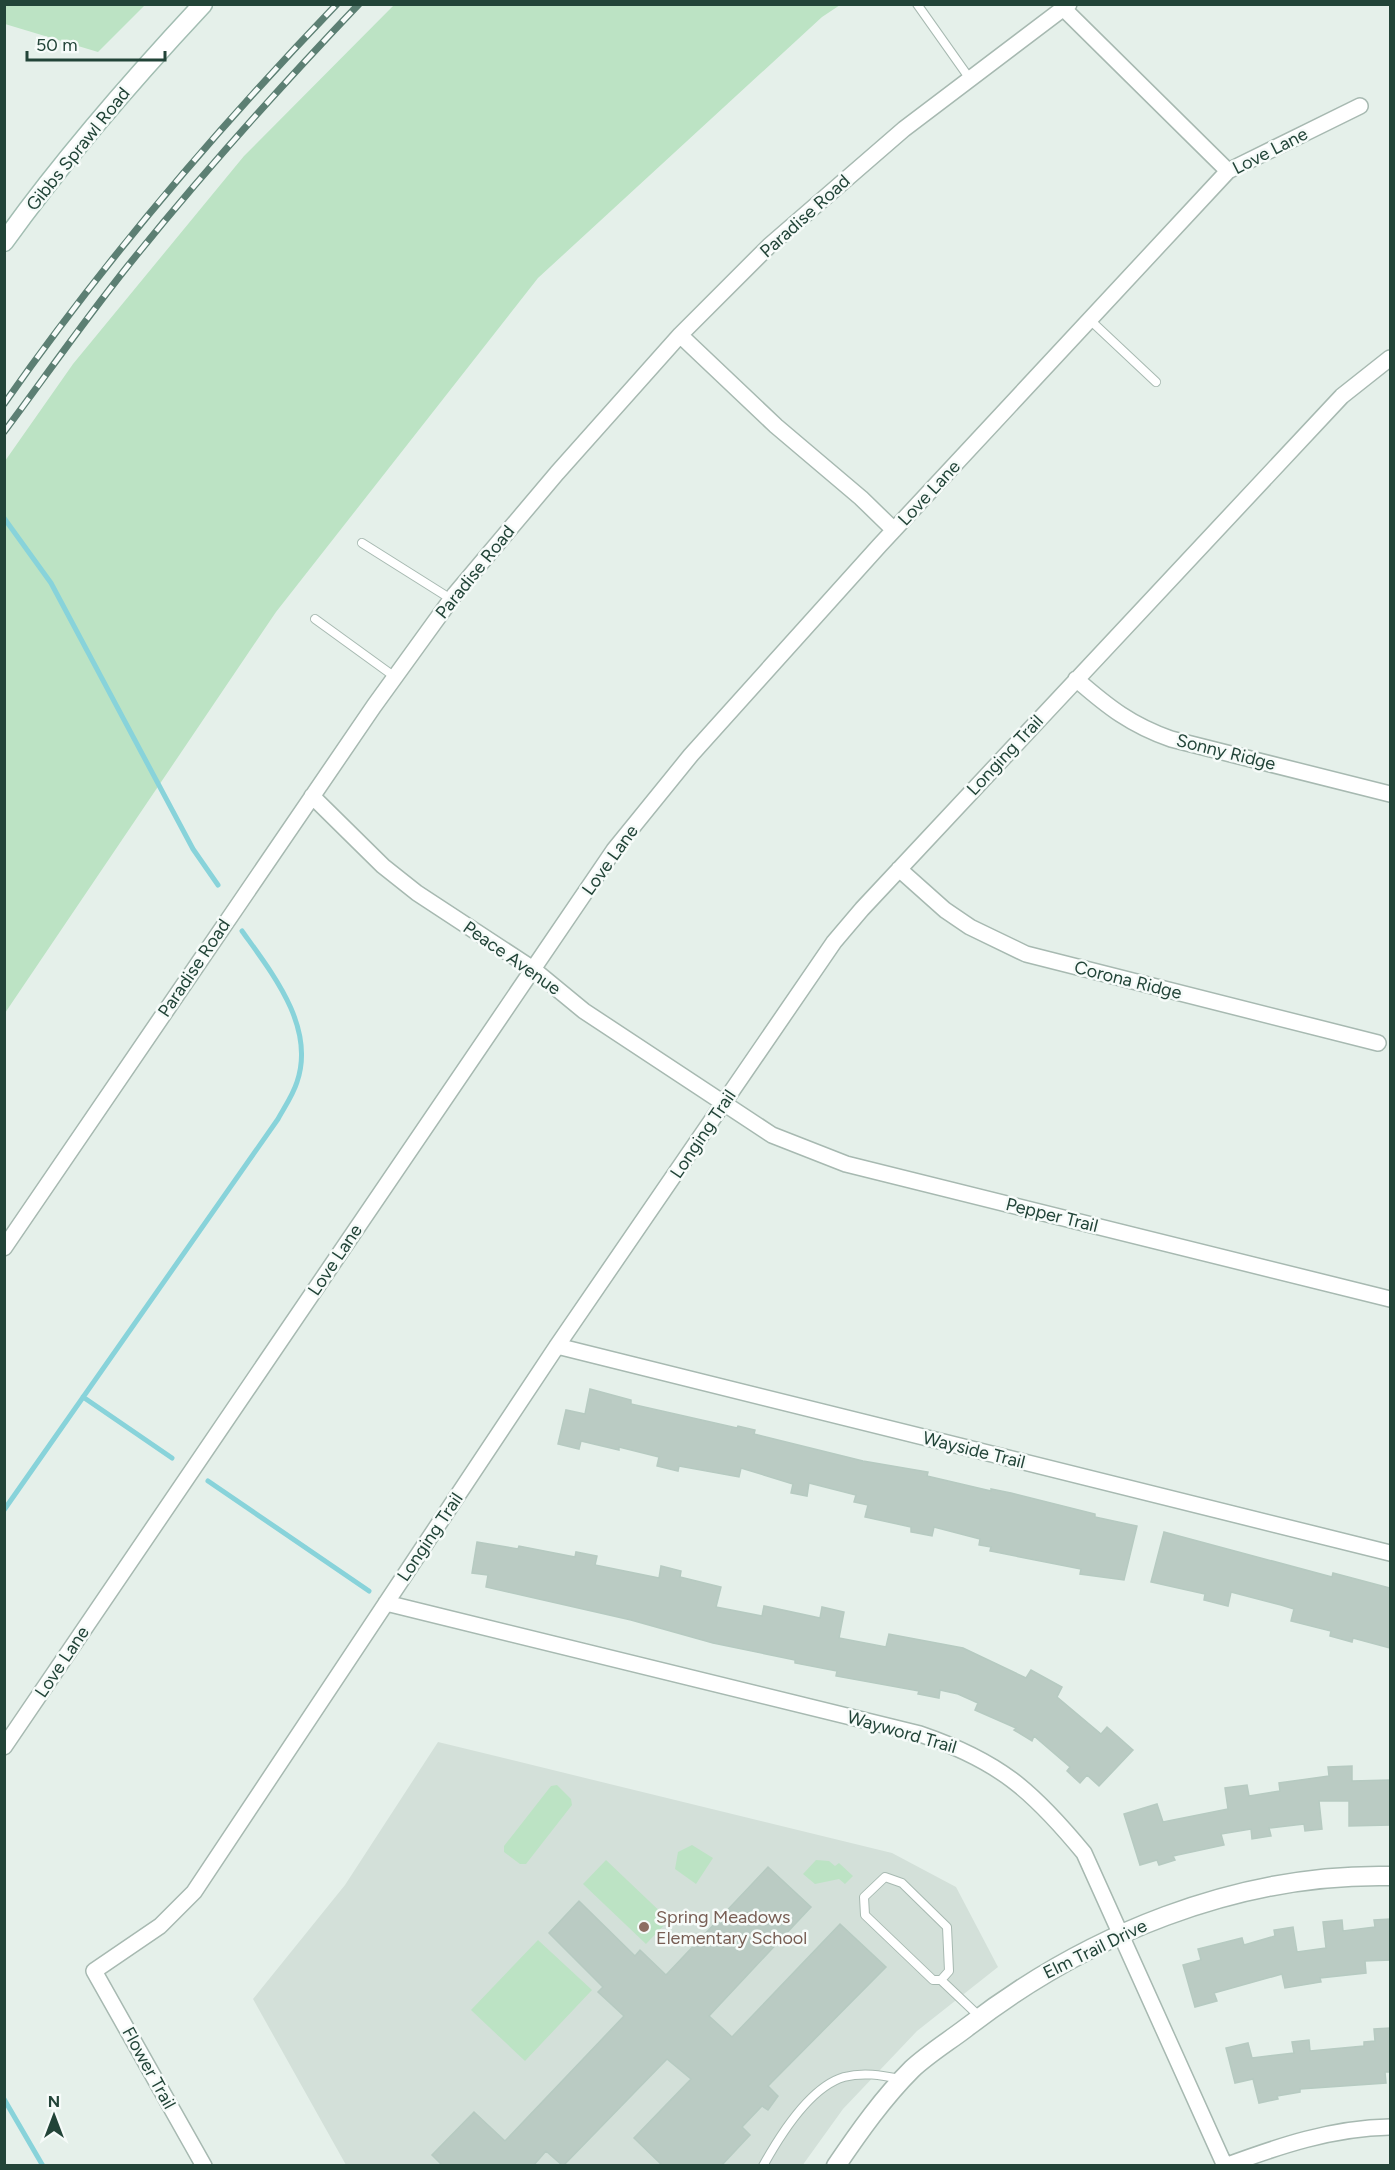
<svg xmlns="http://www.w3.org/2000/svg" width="1395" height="2170" font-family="Figtree,sans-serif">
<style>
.built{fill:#d3e0d9}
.green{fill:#bce3c4}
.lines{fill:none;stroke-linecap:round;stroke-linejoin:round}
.stream{stroke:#88d3da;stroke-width:5}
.building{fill:#bacbc3;stroke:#b6cac1;stroke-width:1.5}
.service-casing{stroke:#a7b9b1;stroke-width:10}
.minor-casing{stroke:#a7b9b1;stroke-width:18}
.tertiary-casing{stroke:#a7b9b1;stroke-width:21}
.secondary-casing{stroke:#a2bdb2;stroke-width:21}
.service{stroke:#fff;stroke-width:8}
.minor{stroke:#fff;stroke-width:15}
.tertiary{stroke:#fff;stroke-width:18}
.secondary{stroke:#fff;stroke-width:18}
.rail-casing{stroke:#5c7f73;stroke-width:7}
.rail{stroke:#f6fbf9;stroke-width:4.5;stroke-dasharray:14;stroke-linecap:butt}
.education-dot{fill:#8d6e63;stroke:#f6fbf9;stroke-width:2}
.labels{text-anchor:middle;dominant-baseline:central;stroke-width:5;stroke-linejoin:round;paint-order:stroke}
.street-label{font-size:18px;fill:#224438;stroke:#f6fbf9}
.education-label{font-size:18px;fill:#785e54;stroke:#f6fbf9;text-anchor:start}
</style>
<rect width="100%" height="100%" fill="#e5f0ea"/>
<path class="built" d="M438 1742 892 1853 956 1887 998 1967 917 2031 843 2109 802 2166 346 2165 253 1999 345 1885Z"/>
<path class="green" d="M395 4 840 5 822 17 538 278 276 612 5 1013V461L73 364 244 156Z
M4 5 5 4 145 5 98 52 5 24Z
M557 1785 571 1799 572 1805 526 1864H520L504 1852V1846L551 1786Z
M692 1845 713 1858 696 1884 675 1869 678 1852Z
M606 1860 669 1920 646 1944 583 1884Z
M816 1860 829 1861 835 1866 839 1863 853 1876 845 1884 839 1879 815 1884 803 1874Z
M538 1940 592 1990 525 2061 471 2010Z"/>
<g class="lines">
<path class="stream" d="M4 518 51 583 193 849 218 885
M83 1397 172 1458
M208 1481 369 1591
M4 1510 278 1119C284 1108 293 1095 297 1082 316 1027 272 973 242 931
M4 2099 43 2166"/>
</g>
<path class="building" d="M590 1389 631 1400V1404L737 1428 738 1426 755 1430 754 1434 863 1461 928 1472 927 1476 991 1491V1489L1011 1493 1095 1514V1517L1137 1526 1124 1580 1080 1574 1081 1569 990 1551 991 1547 979 1545 980 1539 934 1527 932 1536 911 1532V1527L865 1517 868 1505 854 1502 856 1495 809 1483 807 1496 791 1493 793 1484 741 1468 739 1477 679 1466 678 1471 657 1466 659 1457 619 1447V1450L581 1441 579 1449 558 1444 566 1410 585 1414Z
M1164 1532 1332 1577 1333 1573 1390 1588V1648L1353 1638 1352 1642 1330 1636 1331 1631 1291 1621 1294 1609 1281 1605 1231 1592 1228 1606 1204 1600 1205 1594 1151 1582Z
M477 1542 518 1549 519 1546 575 1557 576 1552 597 1556 595 1565 659 1578 661 1566 681 1571 680 1577 721 1587 716 1607 762 1616 764 1606 820 1618 822 1607 844 1612 839 1638 886 1647 889 1634 963 1648 1026 1678 1031 1670 1062 1687 1057 1697 1101 1734 1107 1727 1133 1750 1099 1786 1087 1775 1080 1783 1067 1771 1070 1767 1034 1736 1032 1741 1014 1730 1016 1728 975 1710 978 1703 958 1694 940 1690 939 1698 918 1694 919 1691 836 1676 837 1671 795 1663V1660L713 1643 631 1620 486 1587 488 1575 472 1573Z
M1352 1766V1781L1390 1780V1825L1349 1826V1801H1319L1322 1829 1305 1831 1304 1824 1269 1828 1271 1836 1252 1839 1251 1829 1221 1834 1224 1845 1173 1856 1175 1860 1159 1865 1157 1860 1140 1865 1124 1814 1157 1804 1163 1822 1228 1809 1225 1788 1247 1785 1249 1796 1280 1791 1279 1783 1329 1776 1328 1767Z
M768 1867 811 1907 709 2016 732 2037 840 1924 886 1967 768 2086 778 2096 768 2110 762 2106 742 2127 750 2135 721 2166H663L634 2138 691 2079 667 2059 563 2166 546 2151 533 2166H443L432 2155 474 2112 505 2141 624 2016 598 1992 603 1987 549 1933 579 1901 635 1956 640 1950 666 1975Z
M1390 1919V1960L1365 1961 1366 1973 1320 1978 1321 1982 1285 1988 1282 1974 1214 1993 1217 2001 1195 2007 1183 1965 1201 1960 1198 1949 1242 1938 1244 1945 1275 1936 1274 1930 1293 1927 1297 1952 1326 1948 1323 1922 1342 1920 1343 1931 1375 1927 1374 1920Z
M1390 2028V2072H1385L1386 2083 1300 2089V2092L1277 2096 1278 2099 1259 2103 1253 2079 1235 2083 1226 2048 1248 2043 1252 2058 1294 2053 1292 2042 1309 2040 1310 2051 1364 2046V2042L1375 2041 1374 2029Z"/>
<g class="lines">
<g class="service-casing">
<path id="service" d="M917 4 970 79
M1090 320 1156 382
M362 543 451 599
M315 619 395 677
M941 1980 949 1971 947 1927 902 1883 885 1877 864 1897 865 1915 933 1980H941L980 2017
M763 2166C779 2137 810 2087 844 2077 863 2072 881 2075 900 2079"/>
</g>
<g class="minor-casing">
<path id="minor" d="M1063 8 1228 171
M680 335 776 426 861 498 894 530
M1076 679C1108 707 1131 725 1171 739L1390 794
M312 796 383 866 417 893 533 969 584 1011 772 1135 846 1164 1390 1299
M899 869 945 910 970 927 1026 954 1378 1043
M4 1248 374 706 455 594 557 473 680 335 769 246 904 129 1069 4
M557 1346 1390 1553
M386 1603 920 1734C999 1761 1032 1790 1084 1853L1225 2166
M4 1747 614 850 691 755 879 546 1228 171 1360 106
M204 2166 94 1971 160 1926 194 1892 557 1346 834 942 862 909 1342 396 1390 358
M1225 2166C1279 2146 1332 2128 1390 2127"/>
</g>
<g class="tertiary-casing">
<path id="tertiary" d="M836 2166C859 2132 883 2098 912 2069 928 2054 949 2041 966 2028 1086 1935 1237 1873 1390 1876"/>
</g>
<g class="secondary-casing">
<path id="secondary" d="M4 242C64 158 132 80 203 4"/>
</g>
<use href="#service" class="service"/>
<use href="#minor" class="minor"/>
<use href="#tertiary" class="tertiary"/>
<use href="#secondary" class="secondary"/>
<g class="rail-casing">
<path id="rail" d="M4 404C104 261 216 130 337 4
M4 432C45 377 84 321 127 267 200 176 278 89 359 4"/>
</g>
<use href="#rail" class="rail"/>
</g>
<circle class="education-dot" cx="644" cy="1927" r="6"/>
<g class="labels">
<g class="street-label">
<text transform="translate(78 149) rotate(-51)">Gibbs Sprawl Road</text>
<text transform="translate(1270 151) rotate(-27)">Love Lane</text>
<text transform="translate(805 216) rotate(-42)">Paradise Road</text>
<text transform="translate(929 493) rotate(-47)">Love Lane</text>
<text transform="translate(475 572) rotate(-51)">Paradise Road</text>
<text transform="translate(1226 752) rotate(14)">Sonny Ridge</text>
<text transform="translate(1005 755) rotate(-47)">Longing Trail</text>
<text transform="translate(610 860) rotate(-54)">Love Lane</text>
<text transform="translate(512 958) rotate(35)">Peace Avenue</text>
<text transform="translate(194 968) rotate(-56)">Paradise Road</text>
<text transform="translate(1128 980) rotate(14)">Corona Ridge</text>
<text transform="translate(703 1134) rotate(-56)">Longing Trail</text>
<text transform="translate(1052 1215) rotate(14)">Pepper Trail</text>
<text transform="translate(335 1260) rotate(-56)">Love Lane</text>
<text transform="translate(974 1450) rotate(14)">Wayside Trail</text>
<text transform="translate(430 1537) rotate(-56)">Longing Trail</text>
<text transform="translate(62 1662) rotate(-56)">Love Lane</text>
<text transform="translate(902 1732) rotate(16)">Wayword Trail</text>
<text transform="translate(1095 1949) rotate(-26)">Elm Trail Drive</text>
<text transform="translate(149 2068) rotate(61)">Flower Trail</text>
</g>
<g class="education-label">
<text x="656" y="1917">Spring Meadows<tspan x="656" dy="21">Elementary School</tspan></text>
</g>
</g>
<rect width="1395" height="2170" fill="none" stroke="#224438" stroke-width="12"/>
<g transform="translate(54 2116)" stroke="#f6fbf9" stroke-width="4.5" paint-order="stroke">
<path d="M0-4.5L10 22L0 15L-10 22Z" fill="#224438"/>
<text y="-9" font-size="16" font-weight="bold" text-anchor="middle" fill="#224438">N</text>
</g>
<path d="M27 51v9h138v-9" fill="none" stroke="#224438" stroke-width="3"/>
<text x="36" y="51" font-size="18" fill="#224438" stroke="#f6fbf9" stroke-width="4.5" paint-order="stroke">50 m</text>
</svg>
